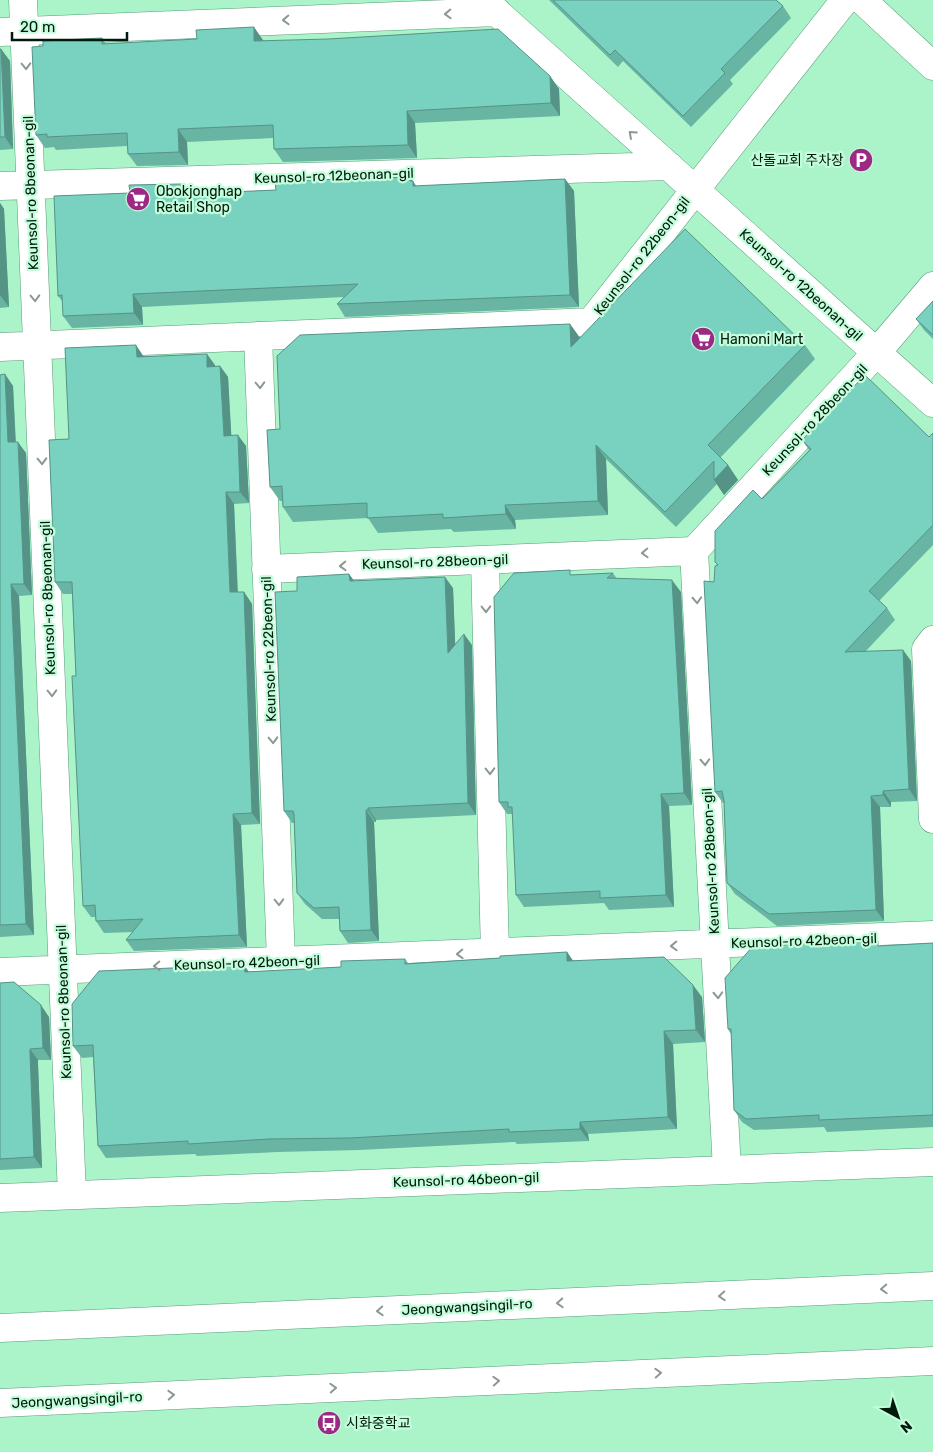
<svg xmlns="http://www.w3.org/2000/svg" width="933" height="1452" font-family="Rubik,'Noto Sans KR',sans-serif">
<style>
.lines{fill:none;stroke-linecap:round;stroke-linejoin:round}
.minor-casing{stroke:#589d77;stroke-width:29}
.minor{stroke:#fff;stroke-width:28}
.wall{fill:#68b5a4}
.shaded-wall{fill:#559386}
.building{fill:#79d2bf;stroke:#559386}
.oneway{stroke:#8c9892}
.labels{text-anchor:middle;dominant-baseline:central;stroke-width:4.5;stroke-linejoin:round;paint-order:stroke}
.poi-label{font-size:14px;fill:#001a0c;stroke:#c4fddb;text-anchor:start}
.street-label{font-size:14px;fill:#001a0c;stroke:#c4fddb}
</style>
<rect width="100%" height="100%" fill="#abf3c9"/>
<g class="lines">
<g class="minor-casing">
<path id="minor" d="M23 0 72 1195
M483 0 933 403
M862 0 933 66
M0 32 497 12
M0 186 669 166
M258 336 281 961
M0 347 591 322 845 0
M694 551 727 1170
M485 560 495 953
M266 569 694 551 877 352 933 286
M933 640 926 649 933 819
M0 972 933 935
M0 1198 933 1162
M0 1328 933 1286
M0 1403 933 1361"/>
</g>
<use href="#minor" class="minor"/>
</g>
<path class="wall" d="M549 0H776L783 6 791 18 730 80 733 84 691 127 623 61 618 67Z
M102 38 106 44 263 40V41L550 76 559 89 560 116 415 123 417 158 283 162 274 149 273 138 187 142 188 165 137 166 128 154 127 146 56 150 54 147 45 148 36 135Z
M0 49H1L10 61 13 149 0 150Z
M410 177 416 186 565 179 574 191 579 307 345 317 337 304 344 297 142 307 143 325 72 328 63 316V302L58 296 130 193 181 184 188 194 276 190Z
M0 203 4 209 9 307 0 308Z
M933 301V339L924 330 916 319Z
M570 324 580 338 805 345 815 359 720 458 728 465 738 480 724 495 717 484 676 527 606 459 608 515 515 520 516 529 454 532 451 529 378 533 368 518 293 522 283 507 282 501H280L270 487 280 429Z
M144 357 215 365V366H220L228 377 231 435 246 446 249 503 234 504 238 592H244L252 604 260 824 241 825 247 947 134 951 126 940 133 932 104 933 96 921 95 917H91L83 906 76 676 72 594H63L55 582 69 439Z
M0 375 13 386 16 442 26 453 32 595 19 596 34 935 0 937Z
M933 433V545L879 601 887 608 895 620 865 652 903 650 911 661 917 801 891 802V807H880L884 921 777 926 735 894 727 883 724 803H723L715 792 714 582 717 565 715 562 762 499 809 450 802 440 929 437Z
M613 573 617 579 681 592 692 805 669 806 674 907 609 910 604 903 524 907 516 895 513 814H507L499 802 573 575Z
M349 574 354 581 453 588 455 644 472 645 476 815 376 820V822H374L379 941 348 943 340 931 339 919H322L305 904 297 893 294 823H292L284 811 297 591Z
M933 943V1127L827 1132 824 1127 754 1130 742 1122 734 1110 731 1034 728 1029 881 945Z
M567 952 573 961 702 997 705 1042 673 1044 677 1129 588 1134 589 1141 517 1144 515 1142 359 1150 277 1152 197 1156 195 1154 106 1158 98 1146 93 1057 82 1058 73 1046 244 965 249 972 341 967 405 959 408 963 500 958Z
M0 983 49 1017 51 1060H38V1064L42 1168 0 1170Z"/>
<path class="shaded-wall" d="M254 27 263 40V54L254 41Z
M1 49 10 61 13 149 5 137Z
M550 76 559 89 560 116 551 103Z
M407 111 415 123 417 158 408 145Z
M178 129 187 142 188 165 179 152Z
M410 177 421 193 422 198 410 181Z
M565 179 574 191 579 307 570 295Z
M181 184 189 196 181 193Z
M0 203 4 209 9 307 0 295Z
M133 294 142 307 143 325 134 313Z
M570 324 580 338 571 347Z
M136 345 144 357H137Z
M207 354 215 365V378L207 367Z
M220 366 228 377 232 447 224 436Z
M5 374 13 386 16 454 8 442Z
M238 435 246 446 249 503 240 492Z
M18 442 26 453 32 595 24 584Z
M596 445 606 459 608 515 598 501Z
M728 465 738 480 724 495 714 480Z
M226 492 234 504 238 604 230 592Z
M505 505 515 520 516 529 506 514Z
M349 574 357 585 350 581Z
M445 577 453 588 456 664 448 653Z
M672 580 681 592 692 805 684 793Z
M11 584 19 596 34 935 26 924Z
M244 592 252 604 260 824 252 813Z
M464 634 472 645 476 815 468 803Z
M903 650 911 661 917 801 909 789Z
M883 791 891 802V807L883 795Z
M661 794 669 806 674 907 666 895Z
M871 796 880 807 884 921 876 910Z
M368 808 376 820V822L368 810Z
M366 810 374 822 379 941 371 930Z
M233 814 241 825 247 947 239 935Z
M567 952 576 965 567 961Z
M244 965 253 978 245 972Z
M693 985 702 997 705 1042 696 1030Z
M41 1005 49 1017 51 1060 43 1048Z
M664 1031 673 1044 677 1129 668 1117Z
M30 1049 38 1060V1064L42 1168 34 1157 30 1053Z
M580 1122 588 1134 589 1141 580 1129Z"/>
<path class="building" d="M553 0H776L783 6 721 69 725 73 683 116 615 50 610 55Z
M254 27V41L328 39 498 29 550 76 551 103 407 111 408 145 274 149 273 125 178 129 179 152 128 154 127 133 47 137V134L36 135 32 47 43 46V41L102 38V44L197 39 196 30Z
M0 49H1L5 137H0Z
M410 177V181H413V186L565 179 570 295 337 304 358 284 133 294 134 313 63 316 62 295 58 296 54 196 130 193 129 185 181 184V193L185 192V194L276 190 275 181Z
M685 229 805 345 708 445 728 465 714 480V461L665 512 596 445 598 501 505 505 506 514 443 518V514L367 518V503L283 507 282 486 270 487 267 430 280 429 277 356 300 335 570 324 571 347Z
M933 301V335L916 319Z
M136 345 137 357 207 354V367L220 366 224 436 238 435 240 492H226L230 592H244L252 813 233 814 239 935 126 940 143 919 96 921 95 905 83 906 72 676H76L72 582H55L49 440 69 439 65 348Z
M5 374 8 442H18L24 584H11L26 924 0 925V375Z
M865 375 929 437 933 433V525L869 591 887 608 845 652 903 650 909 789 883 791V795L871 796 876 910 769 914 727 883 724 801 722 791 715 792 704 581 714 582 715 566 718 565 715 562V531L753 490 762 499 811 449 802 440Z
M570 570V575L613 573 607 578 672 580 684 793 661 794 666 895 600 898V891L516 895 512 807H508V802H499L494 597 514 573Z
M349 574 350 581 445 577 448 653 464 634 468 803 368 808V810H366L371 930 340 931 339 907 314 908 297 893 294 814 293 811H284L275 592 297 591V577Z
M878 941V946L933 943V1115L819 1120V1115L746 1119 734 1110 731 1029H728L725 978 753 946Z
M567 952V961L664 957 693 985 696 1030 664 1031 668 1117 580 1122V1129L509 1132V1129L350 1138 269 1139 188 1144V1141L98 1146 93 1045 73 1046 72 1004 99 971 244 965 245 972 341 967V961L405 959V964L500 958V956Z
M14 982 41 1005 43 1048 30 1049V1053L34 1157 0 1159V983Z"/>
<defs><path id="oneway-chevron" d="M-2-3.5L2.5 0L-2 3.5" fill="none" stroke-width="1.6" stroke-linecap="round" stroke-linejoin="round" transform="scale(1.25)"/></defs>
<g class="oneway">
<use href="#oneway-chevron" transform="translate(448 14) rotate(178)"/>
<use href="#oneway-chevron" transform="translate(286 20) rotate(178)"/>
<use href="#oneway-chevron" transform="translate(26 66) rotate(88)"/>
<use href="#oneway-chevron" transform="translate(632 134) rotate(-138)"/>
<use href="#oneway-chevron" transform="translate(35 298) rotate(88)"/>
<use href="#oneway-chevron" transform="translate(260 385) rotate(88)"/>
<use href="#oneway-chevron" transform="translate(42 461) rotate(88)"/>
<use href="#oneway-chevron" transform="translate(645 553) rotate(178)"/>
<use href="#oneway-chevron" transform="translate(343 566) rotate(178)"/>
<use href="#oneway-chevron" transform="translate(697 600) rotate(87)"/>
<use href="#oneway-chevron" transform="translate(486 609) rotate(89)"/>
<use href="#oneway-chevron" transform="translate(52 693) rotate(88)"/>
<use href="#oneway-chevron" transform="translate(273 740) rotate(88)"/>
<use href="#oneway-chevron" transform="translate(705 762) rotate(87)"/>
<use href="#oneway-chevron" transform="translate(490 771) rotate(89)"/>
<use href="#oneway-chevron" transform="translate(279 902) rotate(88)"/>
<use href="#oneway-chevron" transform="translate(674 946) rotate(178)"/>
<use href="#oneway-chevron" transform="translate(460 954) rotate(178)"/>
<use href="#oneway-chevron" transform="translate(157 966) rotate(178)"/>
<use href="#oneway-chevron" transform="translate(718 995) rotate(87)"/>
<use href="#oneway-chevron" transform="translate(884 1289) rotate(177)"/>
<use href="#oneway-chevron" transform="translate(722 1296) rotate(177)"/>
<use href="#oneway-chevron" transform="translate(560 1303) rotate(177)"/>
<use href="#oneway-chevron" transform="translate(380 1311) rotate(177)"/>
<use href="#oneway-chevron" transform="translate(658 1373) rotate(-3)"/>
<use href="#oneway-chevron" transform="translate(496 1381) rotate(-3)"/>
<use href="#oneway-chevron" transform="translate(333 1388) rotate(-3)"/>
<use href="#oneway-chevron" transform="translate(171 1395) rotate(-3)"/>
</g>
<defs>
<g id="parking-disc" transform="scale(1.25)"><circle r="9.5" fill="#9e2984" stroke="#c4fddb"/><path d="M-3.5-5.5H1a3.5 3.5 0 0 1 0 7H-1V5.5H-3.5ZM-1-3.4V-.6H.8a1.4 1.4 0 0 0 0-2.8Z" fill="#fff"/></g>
<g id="supermarket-disc" transform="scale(1.25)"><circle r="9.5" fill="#9e2984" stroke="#c4fddb"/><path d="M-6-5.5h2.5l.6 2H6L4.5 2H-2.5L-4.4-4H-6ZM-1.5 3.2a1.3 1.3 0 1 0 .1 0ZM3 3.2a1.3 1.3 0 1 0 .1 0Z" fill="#fff"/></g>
<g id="bus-disc" transform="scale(1.25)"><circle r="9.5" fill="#9e2984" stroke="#c4fddb"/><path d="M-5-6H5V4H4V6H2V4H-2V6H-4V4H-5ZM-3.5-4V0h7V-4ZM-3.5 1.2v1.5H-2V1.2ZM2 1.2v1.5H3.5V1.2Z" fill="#fff"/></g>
</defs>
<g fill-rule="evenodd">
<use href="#parking-disc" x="861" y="160"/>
<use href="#supermarket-disc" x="138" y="199"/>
<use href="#supermarket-disc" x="703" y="339"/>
<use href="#bus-disc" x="329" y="1423"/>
</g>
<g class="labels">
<g class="poi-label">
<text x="844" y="160" text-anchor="end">산돌교회 주차장</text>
<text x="156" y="191">Obokjonghap<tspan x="156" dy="16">Retail Shop</tspan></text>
<text x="720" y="339">Hamoni Mart</text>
<text x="346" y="1423">시화중학교</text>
</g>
<g class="street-label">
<text transform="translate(334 176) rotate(-2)">Keunsol-ro 12beonan-gil</text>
<text transform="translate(31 193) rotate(-92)">Keunsol-ro 8beonan-gil</text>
<text transform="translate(642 256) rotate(-52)">Keunsol-ro 22beon-gil</text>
<text transform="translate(801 285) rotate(42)">Keunsol-ro 12beonan-gil</text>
<text transform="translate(815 420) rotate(-47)">Keunsol-ro 28beon-gil</text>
<text transform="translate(435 562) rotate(-2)">Keunsol-ro 28beon-gil</text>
<text transform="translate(48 598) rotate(-92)">Keunsol-ro 8beonan-gil</text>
<text transform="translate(269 649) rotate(-92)">Keunsol-ro 22beon-gil</text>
<text transform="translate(711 861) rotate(-93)">Keunsol-ro 28beon-gil</text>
<text transform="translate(804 941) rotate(-2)">Keunsol-ro 42beon-gil</text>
<text transform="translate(247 963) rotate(-2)">Keunsol-ro 42beon-gil</text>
<text transform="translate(64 1002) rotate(-92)">Keunsol-ro 8beonan-gil</text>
<text transform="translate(466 1180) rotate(-2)">Keunsol-ro 46beon-gil</text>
<text transform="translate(467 1307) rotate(-3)">Jeongwangsingil-ro</text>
<text transform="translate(77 1400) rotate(-3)">Jeongwangsingil-ro</text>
</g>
</g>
<g transform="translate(898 1417) rotate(140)" stroke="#c4fddb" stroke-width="4" paint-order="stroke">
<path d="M0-4L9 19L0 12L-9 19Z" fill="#001a0c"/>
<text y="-8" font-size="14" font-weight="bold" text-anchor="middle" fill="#001a0c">N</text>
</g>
<path d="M12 32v8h115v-8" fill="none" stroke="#001a0c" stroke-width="2.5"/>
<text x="20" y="32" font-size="15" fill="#001a0c" stroke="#c4fddb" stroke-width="4" paint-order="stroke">20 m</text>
</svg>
